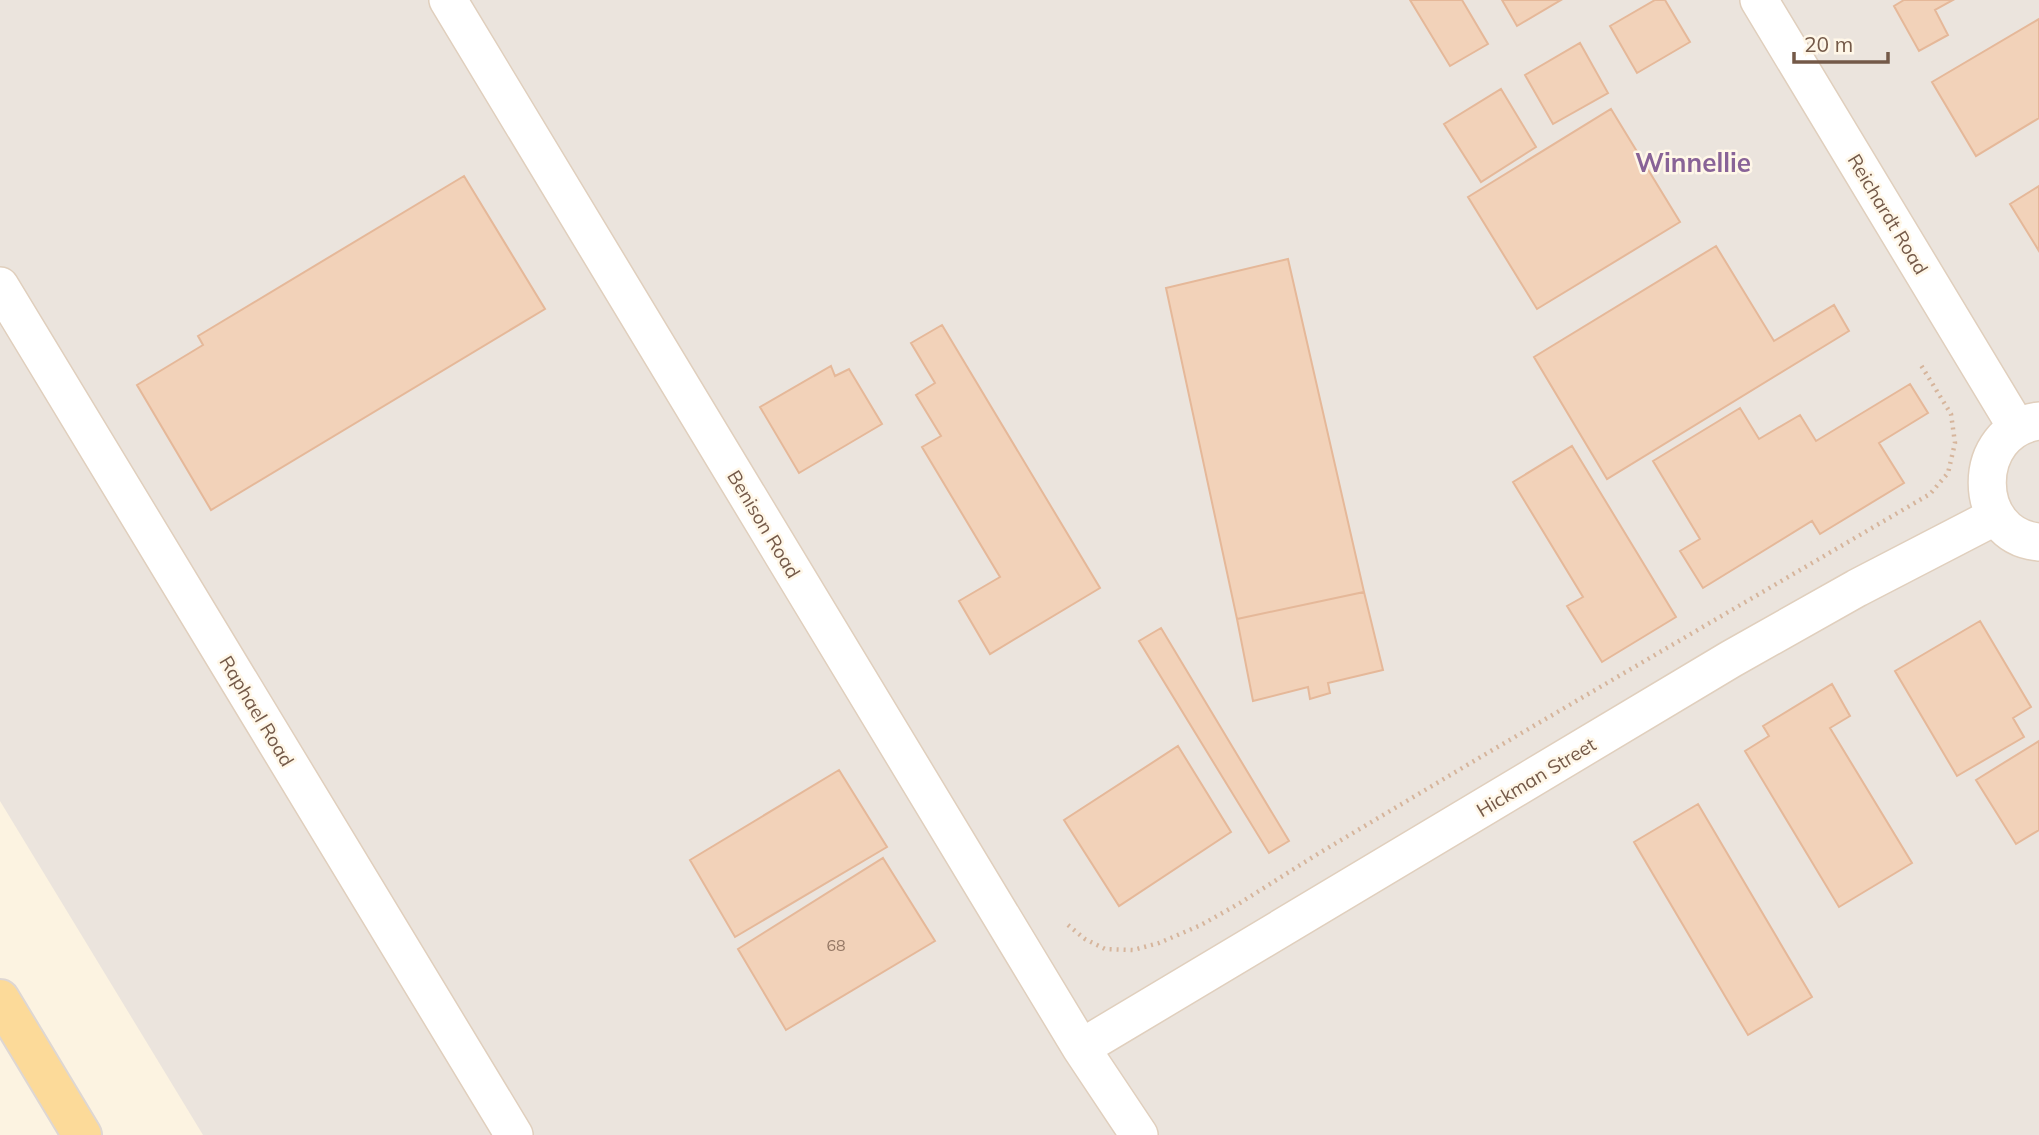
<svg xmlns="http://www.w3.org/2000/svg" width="2039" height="1135" font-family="Mulish,sans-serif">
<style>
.industrial{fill:#ebe4dd}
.building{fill:#f2d2b9;stroke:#e5b899;stroke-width:2}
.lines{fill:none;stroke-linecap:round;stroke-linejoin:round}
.street-casing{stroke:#e0cfbd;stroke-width:40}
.primary-casing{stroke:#ded7d3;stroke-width:42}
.path{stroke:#d6b59c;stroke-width:4.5;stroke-dasharray:2 5;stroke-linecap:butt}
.street{stroke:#fff;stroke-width:37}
.primary{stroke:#fcda99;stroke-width:38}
.labels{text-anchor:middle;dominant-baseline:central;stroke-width:5;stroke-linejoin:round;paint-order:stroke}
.number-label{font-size:16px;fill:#947764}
.street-label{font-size:19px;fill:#745948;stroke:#fff7e8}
.district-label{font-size:26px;font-weight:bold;fill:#886397;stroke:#fff7e8}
</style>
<rect width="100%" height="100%" fill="#fcf3e1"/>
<path class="industrial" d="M0 0H2039V1135H203L0 801Z"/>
<path class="building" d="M1410 0H1462L1488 44 1450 66Z
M1502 0H1561L1517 26Z
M1655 0H1665L1690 42 1637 73 1610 26Z
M1904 0H1953L1935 10 1948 35 1919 51 1894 6Z
M2039 19V118L1976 156 1932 82Z
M1580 43 1608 93 1553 124 1525 75Z
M1501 89 1536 147 1481 182 1444 124Z
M1611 109 1680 222 1537 309 1468 197Z
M464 176 545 309 211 510 137 385 203 345 198 336Z
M2039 186V251L2010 204Z
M1716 246 1774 341 1834 305 1849 331 1607 479 1534 357Z
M1288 259 1364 592 1237 619 1166 288Z
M942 325 1100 588 990 654 959 601 1000 577 922 447 941 436 916 395 935 383 911 343Z
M831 366 835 376 849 369 882 424 799 473 760 407Z
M1910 384 1928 413 1879 443 1904 483 1820 534 1812 521 1703 588 1680 551 1700 539 1653 461 1740 408 1759 439 1800 415 1816 441Z
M1572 446 1676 617 1602 662 1567 606 1583 597 1513 482Z
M1364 592 1383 670 1328 683 1330 693 1310 699 1308 687 1253 701 1237 619Z
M1980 621 2031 707 2013 718 2024 737 1957 776 1895 671Z
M1161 628 1289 841 1269 853 1139 641Z
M1832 684 1850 716 1830 728 1912 863 1839 907 1745 751 1769 736 1763 726Z
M2039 741V830L2016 844 1976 780Z
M1178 746 1231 832 1119 906 1064 820Z
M839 770 887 847 735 937 690 860Z
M1698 804 1812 997 1748 1035 1634 842Z
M883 858 935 941 786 1030 738 949Z"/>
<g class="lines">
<g class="street-casing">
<path id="street" d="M448 0 1081 1048 1139 1135
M1759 0 2017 428
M0 286 514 1135
M2039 421C1970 430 1970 536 2039 542
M1081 1048 1731 659 1857 588 1996 516"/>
</g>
<g class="primary-casing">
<path id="primary" d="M0 999 82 1135"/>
</g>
<path class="path" d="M1068 925 1085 939 1105 949 1133 950 1159 943 1201 925 1240 903 1316 855 1484 755 1930 494 1948 473 1955 443 1951 414 1919 362"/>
<use href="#street" class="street"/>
<use href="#primary" class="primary"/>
</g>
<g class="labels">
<g class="number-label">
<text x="836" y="945">68</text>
</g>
<g class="street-label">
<text transform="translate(1888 214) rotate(59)">Reichardt Road</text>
<text transform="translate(764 524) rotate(59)">Benison Road</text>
<text transform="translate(257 711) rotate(59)">Raphael Road</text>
<text transform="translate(1536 777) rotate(-31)">Hickman Street</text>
</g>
<g class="district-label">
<text x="1693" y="162">Winnellie</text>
</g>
</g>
<path d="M1794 52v10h94v-10" fill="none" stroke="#745948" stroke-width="3.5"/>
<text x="1804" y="52" font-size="21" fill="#745948" stroke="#fff7e8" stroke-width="5" paint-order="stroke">20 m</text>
</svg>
